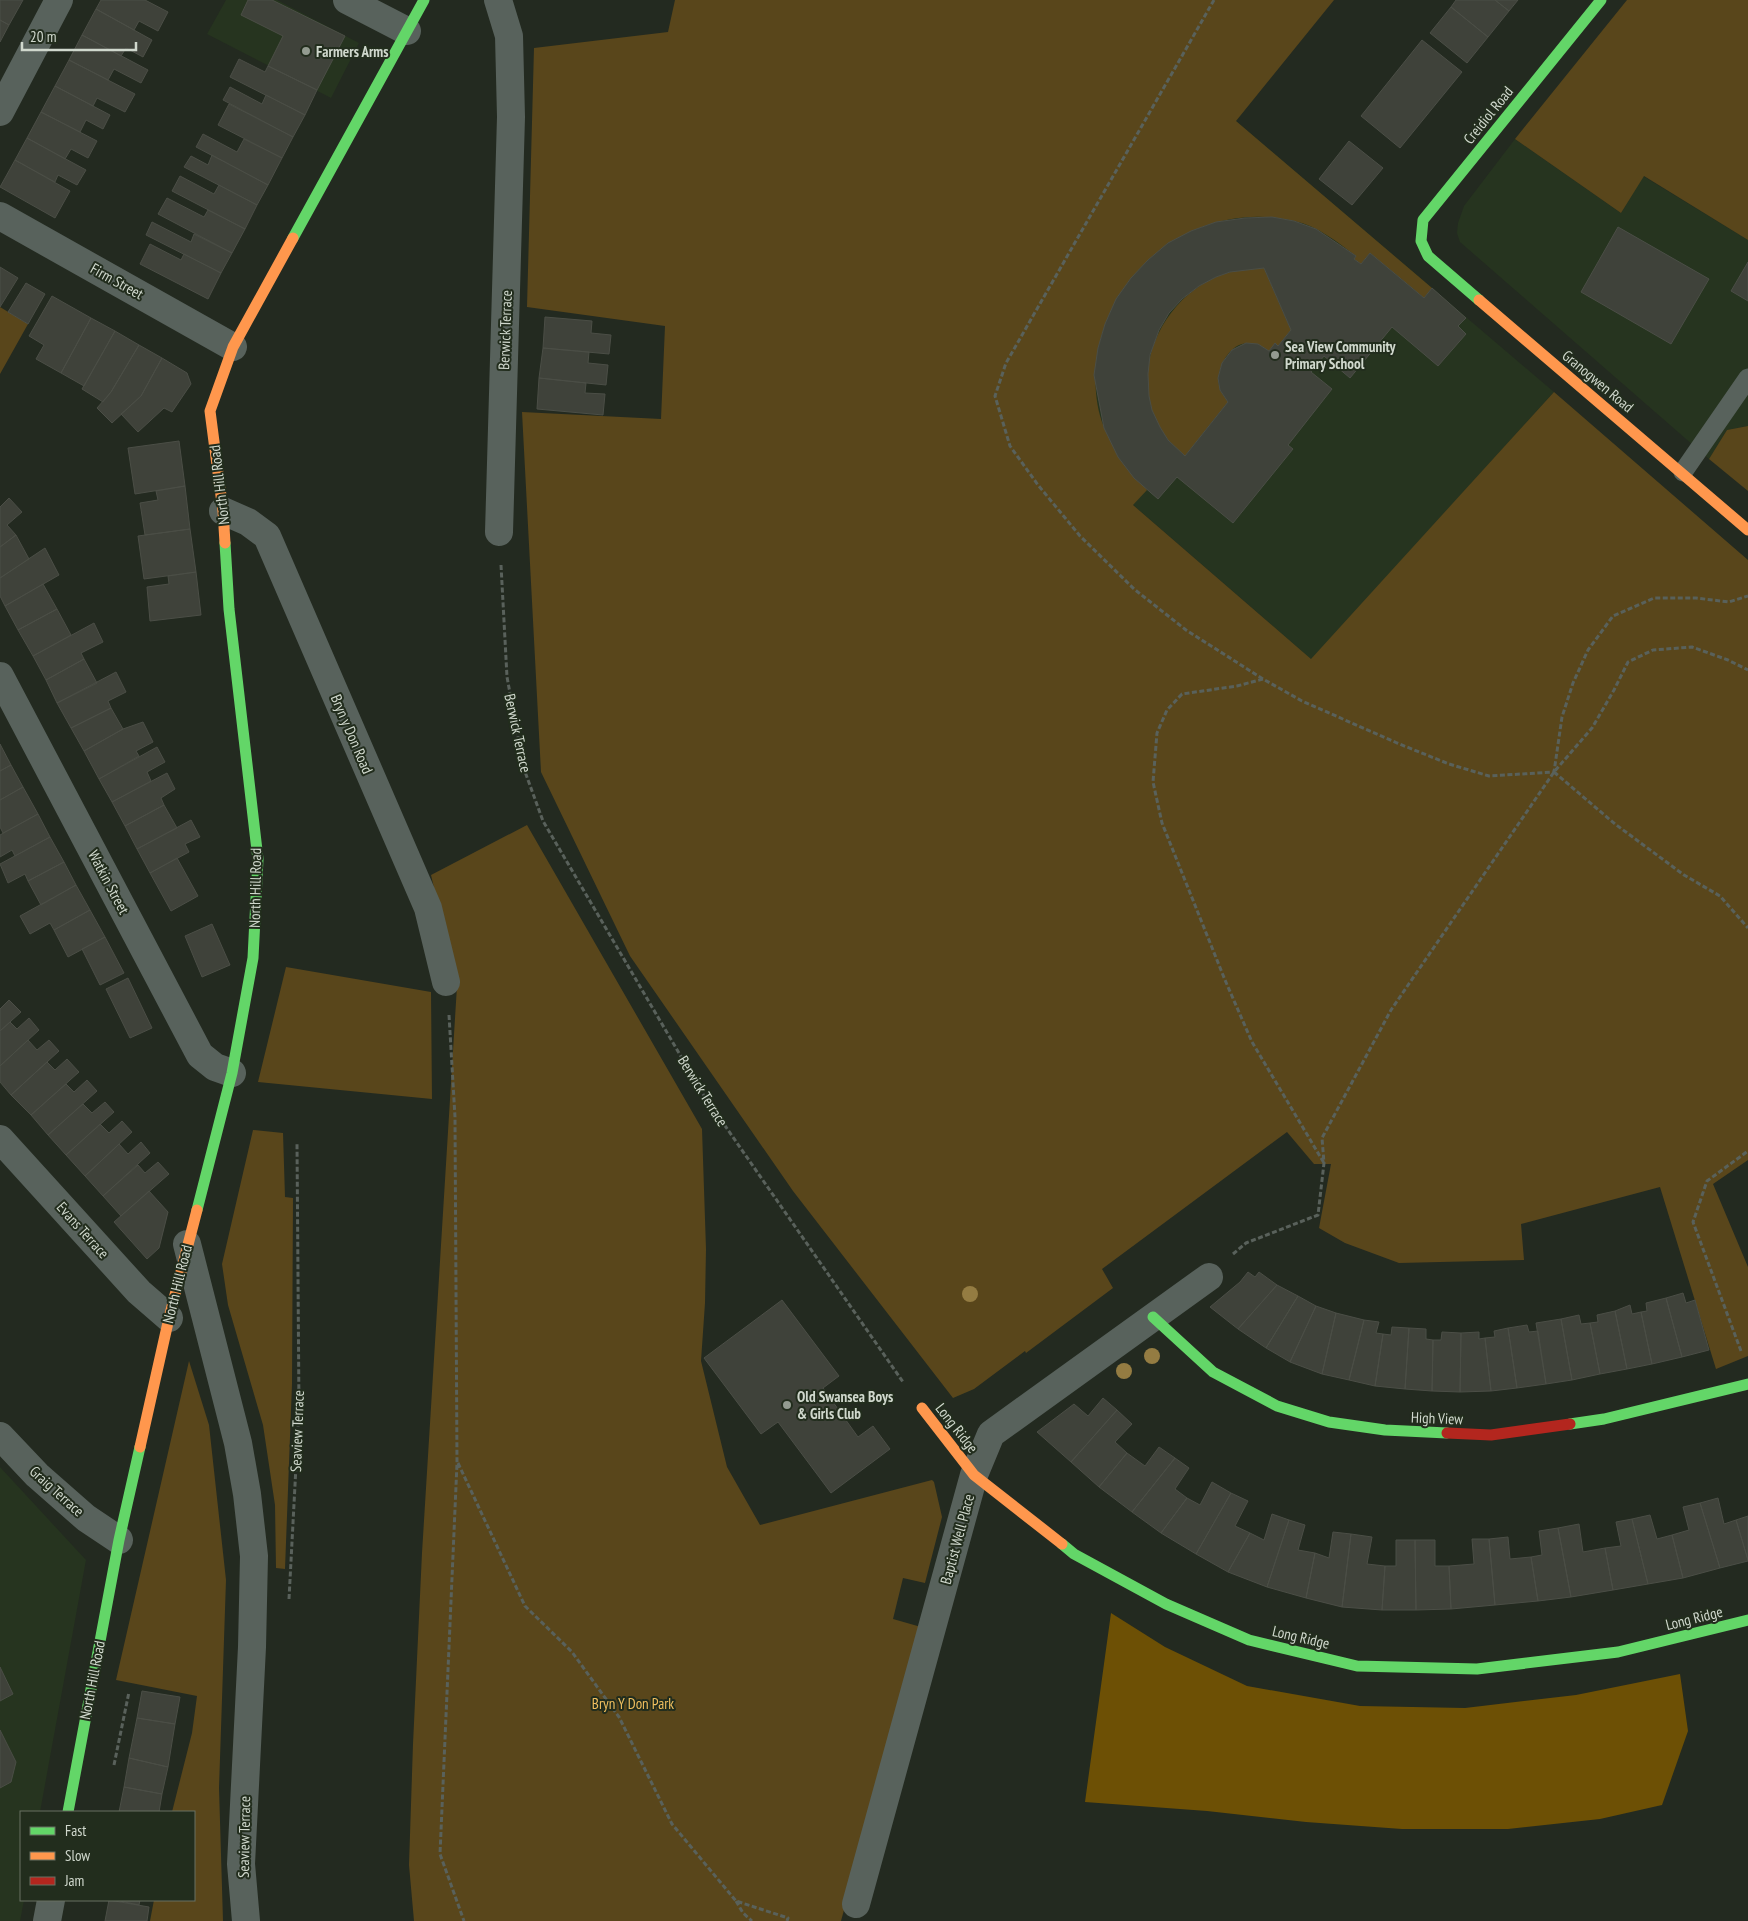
<svg xmlns="http://www.w3.org/2000/svg" width="1748" height="1921" font-family="'PT Sans Narrow',sans-serif">
<style>
.built{fill:#26341f}
.green{fill:#59461b}
.forest{fill:#6d5005}
.building{fill:#3f423a;stroke:#4b4e46;fill-rule:evenodd}
.lines{fill:none;stroke-linecap:round;stroke-linejoin:round}
.path{stroke:#59615b;stroke-width:3;stroke-dasharray:5 2.5;stroke-linecap:butt}
.lane{stroke:#58625c;stroke-width:19}
.street{stroke:#58625c;stroke-width:28}
.fast{stroke:#63d668;stroke-width:11}
.slow{stroke:#ff974d;stroke-width:11}
.jam{stroke:#b3261e;stroke-width:11}
.tree{fill:#947c42}
.poi-dot{fill:#939b90;stroke:#222d1d;stroke-width:2}
.labels{text-anchor:middle;dominant-baseline:central;stroke-width:4;stroke-linejoin:round;paint-order:stroke}
.poi-label{font-size:15px;font-weight:bold;fill:#d0d8cd;stroke:#222d1d;text-anchor:start}
.street-label{font-size:15px;fill:#d0d8cd;stroke:#222d1d}
.park-label{font-size:15px;fill:#f0bf5e;stroke:#222d1d}
</style>
<rect width="100%" height="100%" fill="#232a20"/>
<path class="built" d="M226 0H277L359 43 331 98 207 34Z
M1236 121 1554 392 1312 660 1133 505 1004 396Z
M1515 139 1621 213 1643 176 1748 240V426L1727 430 1709 459 1460 242 1457 233 1458 223 1464 206Z
M0 1467 86 1560 40 1812H21V1900H24L20 1921H0Z"/>
<path class="green" d="M675 0H1334L1236 121 1432 288 1424 298 1370 253 1361 264 1354 259 1356 256C1337 242 1318 226 1294 221 1201 199 1111 265 1097 357 1094 379 1095 406 1104 427 1107 434 1113 440 1117 446 1127 461 1137 475 1147 490L1133 505 1311 659 1554 392 1748 560V1160L1713 1184 1748 1267V1356L1716 1369 1660 1187 1521 1224 1524 1260 1399 1263 1345 1243 1319 1228 1331 1164H1314L1287 1132 1102 1269 1113 1288 1026 1353 1025 1351 974 1389 953 1398 793 1191 630 956 541 772 522 412 661 419 665 326 527 307 534 48 668 32Z
M1627 0H1748V240L1644 176 1621 213 1515 139Z
M1264 268 1291 330 1278 346 1275 344 1269 351C1262 347 1256 343 1247 343 1228 344 1214 372 1220 389 1221 393 1226 398 1228 402L1185 456C1180 451 1173 446 1168 440 1123 386 1156 303 1216 277 1231 270 1248 269 1264 268Z
M0 307 28 324 0 374Z
M1748 426V491L1709 459 1727 430Z
M527 825 702 1129 706 1249 705 1303 701 1361 727 1467 760 1525 932 1480 934 1482 942 1517 925 1583 903 1578 893 1619 921 1627 841 1921H414L409 1865 413 1744 422 1553 457 986 431 875Z
M286 967 431 992 432 1099 258 1082Z
M253 1130 283 1133 285 1197 293 1198 292 1384 285 1569 276 1568 275 1505 263 1425 228 1305 222 1264Z
M189 1361 209 1425 226 1580 219 1788 223 1921H150L154 1900H194V1812H172L192 1733 197 1696 116 1680Z"/>
<path class="forest" d="M1111 1613 1165 1647 1247 1686 1360 1706 1465 1708 1576 1695 1680 1674 1688 1731 1662 1805 1600 1819 1508 1829H1402L1306 1822 1207 1811 1085 1802Z"/>
<path class="building" d="M0 0H23L9 25 0 20Z
M101 0H145L168 12 158 31 139 21 134 30 96 9Z
M248 0H272L345 36 317 90 268 66 283 36 241 15Z
M1456 0H1495L1509 11 1488 37 1451 7Z
M1495 0H1518L1509 11Z
M1451 7 1488 37 1467 63 1430 33Z
M96 9 152 40 143 57 126 48 121 56 82 35Z
M0 20 9 25 0 42Z
M82 35 148 70 141 83 114 69 108 80 69 60Z
M1422 40 1462 72 1400 148 1361 116Z
M239 59 265 72 268 66 317 90 305 115 230 77Z
M69 60 135 94 125 112 97 98 93 106 55 86Z
M55 86 110 115 103 129 86 120 80 132 41 112Z
M230 87 262 104 266 95 305 115 293 137 223 100Z
M229 104 293 137 282 158 218 125Z
M41 112 97 141 88 158 71 149 65 159 27 138Z
M203 134 237 152 244 139 282 158 268 185 196 147Z
M27 138 86 170 77 185 58 175 55 182 15 160Z
M1349 141 1383 168 1352 205 1319 179Z
M212 155 268 185 257 205 184 167 191 156 208 165Z
M15 160 70 191 55 218 0 187Z
M180 176 214 194 219 185 257 205 245 229 172 191Z
M167 198 204 217 208 210 245 229 232 253 158 214Z
M1272 217 1294 221 1316 229 1356 256 1354 259 1361 264 1370 253 1424 298 1432 288 1466 318 1458 326 1466 334 1438 366 1392 327 1350 378 1324 356 1311 372 1332 389 1288 445 1293 449 1233 523 1177 477 1158 499 1134 478 1118 457 1104 428 1094 375 1098 348 1105 324 1116 299 1131 278 1148 260 1168 243 1191 231 1216 222 1245 218ZM1264 268 1291 330 1278 346 1275 343 1269 351 1258 344 1246 343 1232 350 1222 363 1218 378 1220 390 1228 402 1185 456 1168 440 1160 427 1152 410 1149 396 1148 374 1150 355 1159 330 1169 313 1182 299 1199 286 1216 277 1230 272Z
M152 222 191 242 194 234 232 253 221 273 146 235Z
M1618 227 1709 279 1671 344 1581 292Z
M150 244 181 260 184 254 221 273 208 299 140 264Z
M1748 262V301L1731 291Z
M0 267 18 278 0 307Z
M26 283 45 294 28 324 8 312Z
M52 296 91 318 61 373 36 359 44 345 29 336Z
M545 317 592 321 591 333 611 335 609 354 543 348Z
M91 318 115 331 84 386 61 373Z
M115 331 139 345 111 392 103 402 82 389Z
M139 345 162 358 141 396 112 423 97 408 111 392Z
M543 348 589 352 588 363 608 365 606 385 539 378Z
M162 358 187 373 191 384 172 412 164 408 138 432 121 414 141 396Z
M539 378 586 383 585 393 605 394 603 415 537 409Z
M179 441 185 486 135 494 128 448Z
M185 486 190 529 145 535 140 503 158 500 156 491Z
M9 498 22 512 7 525 16 535 0 547V507Z
M190 529 196 572 144 579 138 536Z
M16 535 29 559 0 578V547Z
M45 548 59 575 5 606 0 596V578Z
M196 572 201 615 150 621 147 587 169 584 168 576Z
M43 584 57 609 18 630 5 606Z
M57 609 71 635 33 656 18 630Z
M94 623 103 642 81 653 84 659 46 680 33 656Z
M84 659 97 683 57 703 46 680Z
M116 672 126 692 108 701 111 708 71 728 57 703Z
M111 708 123 729 84 751 71 728Z
M143 722 153 742 136 751 139 756 99 779 84 751 123 729Z
M0 744 11 765 0 771Z
M157 747 165 762 147 772 151 781 112 802 99 779Z
M11 765 23 787 0 800V771Z
M167 773 175 789 161 798 164 805 125 826 112 802Z
M23 787 38 814 3 833 0 827V800Z
M164 805 177 828 137 849 125 826Z
M38 814 50 837 15 856 12 850 0 857V835Z
M191 820 200 837 185 844 189 852 150 873 137 849Z
M50 837 64 862 28 881 25 874 8 883 0 864Z
M177 858 198 896 171 911 150 873Z
M64 862 76 885 41 905 28 881Z
M76 885 90 910 54 930 50 923 30 934 20 916Z
M90 910 105 937 68 957 54 930Z
M212 924 230 965 202 977 185 936Z
M105 937 124 973 100 985 82 949Z
M128 978 152 1028 130 1038 106 989Z
M9 1000 21 1012 0 1031V1009Z
M29 1018 39 1030 0 1066V1031L10 1022 17 1029Z
M28 1040 37 1050 49 1040 59 1051 11 1095 0 1082V1066Z
M67 1059 79 1072 31 1115 11 1095 47 1062 55 1070Z
M87 1080 97 1091 48 1135 31 1115 66 1084 74 1092Z
M105 1102 114 1112 66 1155 48 1135 83 1104 92 1113Z
M122 1121 132 1132 85 1176 66 1155 100 1124 109 1133Z
M141 1142 150 1153 103 1196 85 1176 119 1144 128 1154Z
M158 1162 169 1174 121 1216 103 1196 138 1165 145 1173Z
M149 1191 168 1212 159 1248 147 1259 114 1222Z
M1248 1272 1255 1277 1259 1272 1277 1285 1238 1329 1210 1307 1240 1282Z
M1277 1285 1298 1296 1266 1348 1238 1329Z
M1683 1293 1686 1303 1695 1300 1709 1350 1682 1357 1666 1298Z
M1298 1296 1316 1306 1290 1362 1266 1348Z
M1666 1298 1682 1357 1652 1364 1641 1312 1647 1311 1646 1303Z
M782 1300 839 1376 823 1388 858 1437 873 1426 890 1449 831 1493 778 1422 761 1434 704 1358Z
M1630 1305 1632 1314 1641 1312 1652 1364 1627 1369 1615 1311Z
M1316 1306 1336 1313 1322 1374 1290 1362Z
M1615 1311 1627 1369 1600 1374 1590 1323 1598 1322 1597 1315Z
M1336 1313 1364 1320 1349 1380 1322 1374Z
M1579 1315 1581 1324 1590 1323 1600 1374 1572 1380 1561 1319Z
M1561 1319 1572 1380 1546 1384 1536 1323Z
M1364 1320 1379 1322 1376 1333 1383 1334 1375 1386 1349 1380Z
M1527 1325 1529 1332 1538 1331 1546 1384 1517 1388 1508 1328Z
M1392 1327 1409 1328 1405 1389 1375 1386 1383 1334 1391 1335Z
M1409 1328 1426 1329V1339L1433 1340 1432 1391 1405 1389Z
M1508 1328 1517 1388 1491 1391 1485 1338 1495 1337 1494 1331Z
M1442 1332 1461 1333 1460 1392 1432 1391 1433 1340H1441Z
M1479 1332V1339L1485 1338 1491 1391 1460 1392 1461 1333Z
M1103 1398 1117 1410 1071 1462 1037 1432 1074 1404 1088 1416Z
M1117 1410 1132 1424 1115 1442 1127 1453 1099 1487 1071 1462Z
M1159 1447 1175 1458 1132 1512 1099 1487 1127 1453 1145 1466Z
M1175 1458 1189 1468 1175 1489 1187 1498 1161 1533 1132 1512Z
M1212 1482 1231 1493 1196 1554 1161 1533 1187 1498 1200 1505Z
M1231 1493 1248 1501 1235 1526 1250 1533 1228 1572 1196 1554Z
M1718 1498 1724 1524 1736 1520 1748 1560V1561L1720 1568 1700 1503Z
M1700 1503 1720 1568 1683 1578 1672 1535 1689 1530 1683 1507Z
M1272 1514 1289 1520 1267 1587 1228 1572 1250 1533 1264 1540Z
M1650 1515 1657 1539 1672 1535 1683 1578 1648 1584 1632 1519Z
M1748 1516V1560L1736 1520Z
M1632 1519 1648 1584 1613 1590 1605 1548 1621 1546 1616 1522Z
M1289 1520 1305 1525 1298 1550 1315 1553 1306 1598 1267 1587Z
M1579 1524 1583 1552 1605 1548 1613 1590 1571 1597 1558 1528Z
M1558 1528 1571 1597 1538 1601 1531 1557 1542 1555 1539 1531Z
M1333 1532 1351 1534 1342 1607 1306 1598 1315 1553 1329 1558Z
M1351 1534 1372 1537 1367 1564 1385 1566 1382 1610 1342 1607Z
M1508 1537 1510 1559 1531 1557 1538 1601 1495 1605 1489 1539Z
M1472 1539H1489L1495 1605 1451 1609 1449 1566 1474 1564Z
M1396 1540H1415L1416 1610H1382L1385 1566H1396Z
M1415 1540H1435V1566H1449L1451 1609 1416 1610Z
M0 1667 13 1694 0 1701Z
M142 1691 180 1697 175 1724 137 1718Z
M137 1718 175 1724 168 1767 129 1758Z
M0 1730 16 1762 11 1782 0 1788Z
M129 1758 168 1767 162 1794 124 1787Z
M124 1787 162 1794 159 1812H119Z
M109 1900 149 1907 147 1921H105Z
M115 1900H140L139 1905Z"/>
<g class="lines">
<path class="path" d="M1214 0 1006 363 995 396 1010 446 1038 485 1080 536 1134 589 1186 630 1263 679 1302 701 1397 743 1449 764 1489 776 1554 772 1562 717 1573 683 1588 650 1613 616 1654 598H1696L1729 602 1748 596
M501 565 507 677 524 769 543 821 703 1094 903 1382
M1263 679 1237 686 1182 694 1167 710 1157 733 1153 782 1162 823 1225 980 1252 1042 1324 1163
M1554 772 1615 824 1684 875 1720 896 1748 928
M449 1015 455 1117 457 1463 440 1854 464 1921
M1233 1254 1246 1243 1318 1215 1324 1163 1322 1138 1391 1010 1554 772 1592 728 1614 690 1628 662 1653 650 1692 647 1728 660 1748 670
M1741 1351 1693 1222 1707 1181 1748 1151
M458 1463 525 1606 572 1652 619 1717 672 1824 736 1901 788 1918 787 1921
M289 1599 299 1409 297 1143
M114 1765 129 1692
M736 1901 743 1913 752 1921"/>
<path class="lane" d="M1683 472 1748 378"/>
<path class="street" d="M347 0 407 31
M498 0 509 36 511 117 499 532
M0 112 59 0
M0 216 233 347
M223 511 248 522 267 536 428 908 446 982
M0 676 200 1055 215 1067 232 1073
M0 1139 139 1292 169 1318
M187 1244 238 1443 247 1494 254 1556 252 1647 241 1864 246 1921
M0 1436 37 1475 86 1518 119 1540
M856 1904 974 1475 991 1434 1209 1277
M47 1921 51 1900"/>
<path class="fast" d="M293 238 424 0
M1479 300 1428 256 1421 241 1423 220 1601 0
M197 1210 232 1073 253 958 258 859 229 609 225 543
M1153 1317 1213 1372 1277 1406 1329 1422 1385 1430 1447 1433
M1570 1424 1604 1419 1748 1384
M1062 1544 1074 1554 1166 1604 1249 1640 1357 1666 1477 1669 1618 1652 1748 1620
M68 1812 119 1540 140 1447"/>
<path class="slow" d="M1479 300 1748 530
M225 543 223 511 210 411 233 347 293 238
M922 1408 974 1475 1062 1544
M140 1447 169 1318 197 1210"/>
<path class="jam" d="M1447 1433 1491 1435 1570 1424"/>
</g>
<g class="tree">
<circle cx="970" cy="1294" r="8"/>
<circle cx="1152" cy="1356" r="8"/>
<circle cx="1124" cy="1371" r="8"/>
</g>
<g class="poi-dot">
<circle cx="306" cy="51" r="5"/>
<circle cx="1275" cy="355" r="5"/>
<circle cx="787" cy="1405" r="5"/>
</g>
<g class="labels">
<g class="poi-label">
<text x="316" y="51">Farmers Arms</text>
<text x="1285" y="346">Sea View Community<tspan x="1285" dy="17">Primary School</tspan></text>
<text x="797" y="1396">Old Swansea Boys<tspan x="797" dy="17">&amp; Girls Club</tspan></text>
</g>
<g class="street-label">
<text transform="translate(1488 115) rotate(-51)">Creidiol Road</text>
<text transform="translate(117 281) rotate(29)">Firm Street</text>
<text transform="translate(505 330) rotate(-88)">Berwick Terrace</text>
<text transform="translate(1598 381) rotate(40)">Granogwen Road</text>
<text transform="translate(219 485) rotate(-97)">North Hill Road</text>
<text transform="translate(518 733) rotate(78)">Berwick Terrace</text>
<text transform="translate(352 734) rotate(67)">Bryn y Don Road</text>
<text transform="translate(109 882) rotate(62)">Watkin Street</text>
<text transform="translate(255 888) rotate(-89)">North Hill Road</text>
<text transform="translate(703 1091) rotate(58)">Berwick Terrace</text>
<text transform="translate(83 1230) rotate(48)">Evans Terrace</text>
<text transform="translate(177 1284) rotate(-76)">North Hill Road</text>
<text transform="translate(1437 1418) rotate(2)">High View</text>
<text transform="translate(957 1428) rotate(52)">Long Ridge</text>
<text transform="translate(297 1431) rotate(-88)">Seaview Terrace</text>
<text transform="translate(57 1491) rotate(42)">Graig Terrace</text>
<text transform="translate(957 1539) rotate(-75)">Baptist Well Place</text>
<text transform="translate(1694 1618) rotate(-14)">Long Ridge</text>
<text transform="translate(1301 1637) rotate(13)">Long Ridge</text>
<text transform="translate(92 1680) rotate(-79)">North Hill Road</text>
<text transform="translate(244 1837) rotate(-89)">Seaview Terrace</text>
</g>
<g class="park-label">
<text x="633" y="1703">Bryn Y Don Park</text>
</g>
</g>
<rect x="20" y="1811" width="175" height="90" fill="#222d1d" stroke="#687163"/>
<rect x="30" y="1827" width="25" height="8" fill="#63d668" stroke="#687163"/>
<text x="65" y="1836" font-size="15" fill="#d0d8cd">Fast</text>
<rect x="30" y="1852" width="25" height="8" fill="#ff974d" stroke="#687163"/>
<text x="65" y="1861" font-size="15" fill="#d0d8cd">Slow</text>
<rect x="30" y="1877" width="25" height="8" fill="#b3261e" stroke="#687163"/>
<text x="65" y="1886" font-size="15" fill="#d0d8cd">Jam</text>
<path d="M22 42v8h114v-8" fill="none" stroke="#d0d8cd" stroke-width="2.5"/>
<text x="30" y="42" font-size="15" fill="#d0d8cd" stroke="#222d1d" stroke-width="4" paint-order="stroke">20 m</text>
</svg>
